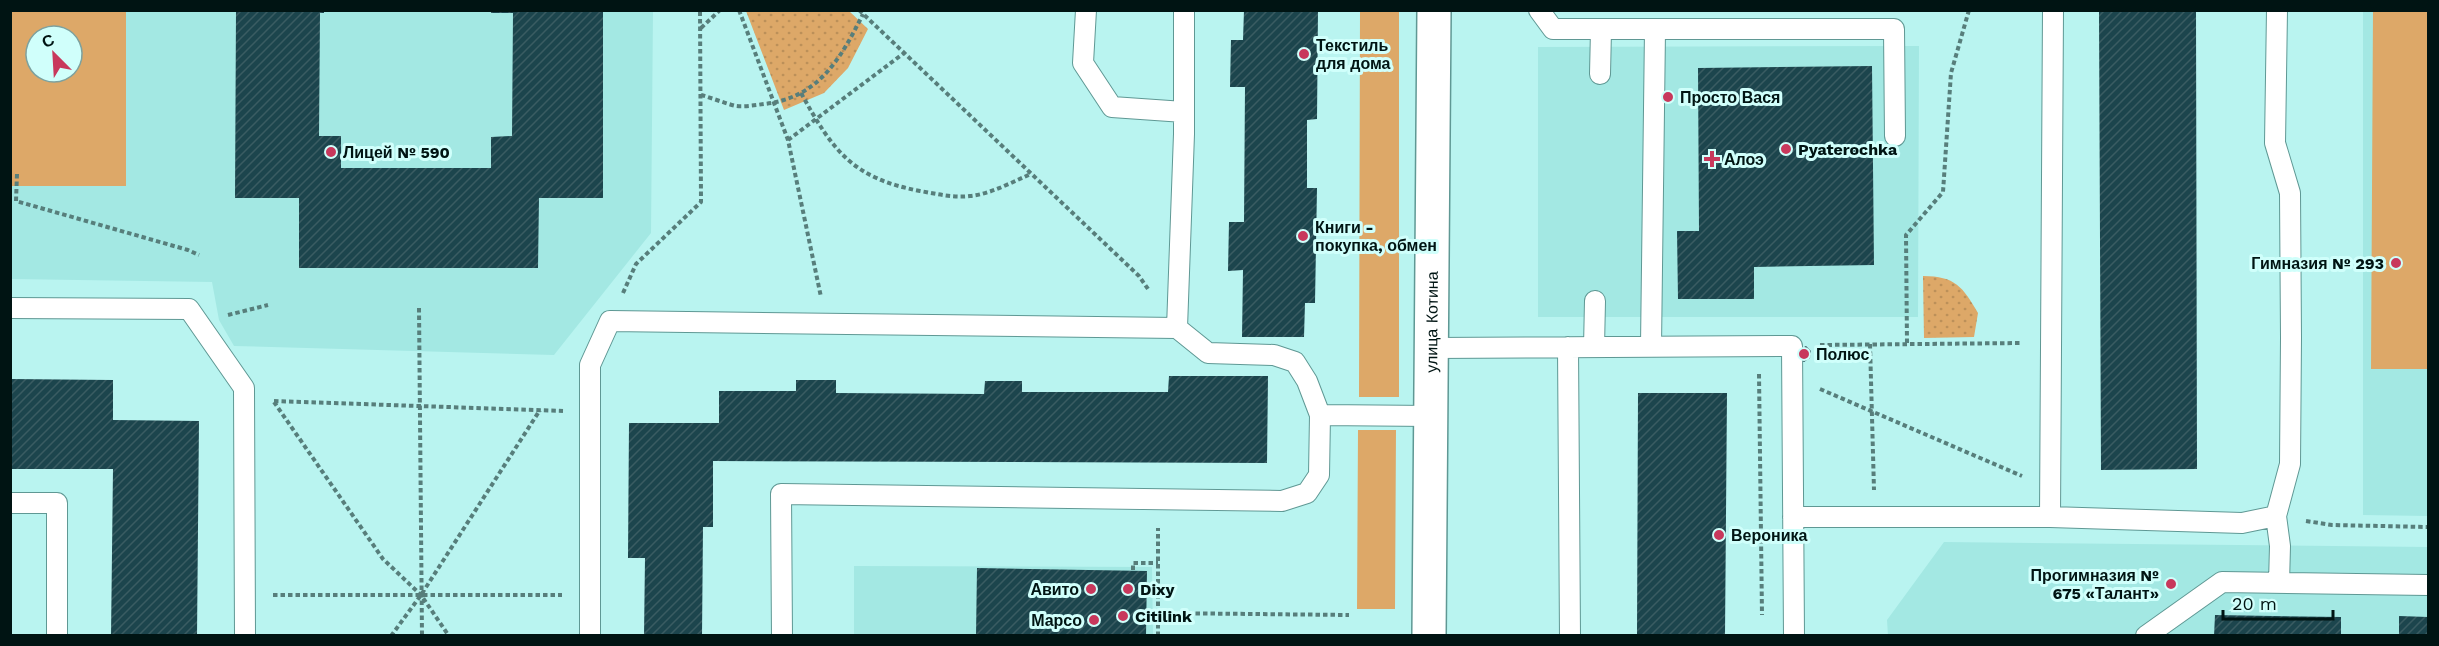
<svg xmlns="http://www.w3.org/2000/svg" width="2439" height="646" font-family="'Work Sans',sans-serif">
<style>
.built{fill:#a3e8e3;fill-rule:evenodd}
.green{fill:#dda868;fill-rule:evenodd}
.park{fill:url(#park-dots)}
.building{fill:url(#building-hatch)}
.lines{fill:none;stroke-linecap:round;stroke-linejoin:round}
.lane-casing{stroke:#5f9894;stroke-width:22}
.street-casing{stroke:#5f9894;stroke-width:36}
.path{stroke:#577e7b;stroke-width:4;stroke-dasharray:4.5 3;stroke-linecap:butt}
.lane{stroke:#fff;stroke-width:20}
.street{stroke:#fff;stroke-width:33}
.poi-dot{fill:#c8385c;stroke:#d0fffb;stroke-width:2}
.labels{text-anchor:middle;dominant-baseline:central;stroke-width:6;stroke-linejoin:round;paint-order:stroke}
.poi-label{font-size:16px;font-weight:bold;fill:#001413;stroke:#d0fffb;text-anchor:start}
.street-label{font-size:16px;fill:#001413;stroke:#d0fffb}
</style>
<defs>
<pattern id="park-dots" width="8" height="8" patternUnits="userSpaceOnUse" patternTransform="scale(1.5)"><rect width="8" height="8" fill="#dda868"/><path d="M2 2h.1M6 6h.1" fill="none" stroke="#bc9059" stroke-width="1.8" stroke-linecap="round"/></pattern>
<pattern id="building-hatch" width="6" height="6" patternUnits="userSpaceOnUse" patternTransform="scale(1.5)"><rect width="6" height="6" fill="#1c454d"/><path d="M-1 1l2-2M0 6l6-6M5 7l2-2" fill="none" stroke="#3a5c62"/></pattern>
</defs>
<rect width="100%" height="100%" fill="#b9f4f0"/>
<path class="built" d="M11 11H653L651 233 554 355 234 346 219 320 212 282 11 279ZM36 36H72V72H36Z
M2363 11H2428V516L2363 515Z
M1919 46 1918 317H1538V47Z
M1944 542 2428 547V635L1888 636 1887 620Z
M854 566 1152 567 1153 635 854 636Z"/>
<path class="green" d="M11 10 126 11V186H11ZM36 36H72V72H36Z
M1360 11H1399V397H1359Z
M2373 11H2428V369H2371Z
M1358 430H1396L1395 609H1357Z"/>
<path class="park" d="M746 11H849L868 29 848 68 824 93 784 110Z
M1923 276C1955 276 1963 287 1978 313L1974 337 1924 338Z"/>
<path class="building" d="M236 10H324V13H320L319 136H341V168H491V137L512 136 513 13H491V10H603V198H539L538 268H299V198H235Z
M1244 10H1318L1317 119 1307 120V188H1317L1315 303H1305L1304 337H1242L1243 270 1228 271 1229 222H1244L1245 87H1230L1231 40H1243Z
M2099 10H2196L2197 469 2101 470Z
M1872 66 1874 265 1754 267V299H1678L1677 231H1699L1698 68Z
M1806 346 1811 351 1810 358 1804 362 1798 358V350Z
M1169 376H1268L1267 463 713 461V527H703L702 636H644L645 558H628L629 423H719V391H796V380H836V393L984 394 985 381H1022V392H1168Z
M10 379 113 380V420L199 421 197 636H111L113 469H10Z
M1638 393H1727L1725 636H1637Z
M977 568 1147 571 1146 636H976Z
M2215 615 2341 617V636H2214Z
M2399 616 2428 617V636H2399Z"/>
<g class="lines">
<g class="lane-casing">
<path id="lane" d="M1086 10 1083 63 1112 107 1184 112
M1539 10 1553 29H1894L1895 136
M1600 74 1601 30
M10 308 189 309 244 388 245 636
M1177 328 1184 134V10
M1651 346 1655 30
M1568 347 1570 636
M1594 347 1595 301
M1432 348 1792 346 1794 636
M1320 415 1431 416
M10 503H57V636
M2276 516 2280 546 2279 583
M1793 517H2050L2242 523 2276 516 2290 464 2291 338 2290 193 2275 143 2277 10
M2050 517 2053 10
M590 636V365L610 321 1177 328 1208 353 1274 355 1295 362 1307 381 1320 415 1319 475 1307 493 1282 501 781 494 782 636
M2146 636 2222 582 2428 585"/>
</g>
<g class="street-casing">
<g id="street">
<path id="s1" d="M1429 636 1434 10"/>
</g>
</g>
<path class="path" d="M739 10 788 140 821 297
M859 10 1139 276 1148 289
M701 28 720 10
M801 93C833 151 852 178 920 191 937 194 953 198 970 196 991 194 1012 182 1031 174
M701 95C712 98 724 103 736 106 745 107 756 105 764 104 819 98 841 58 863 14
M788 140 904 53
M17 174 16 201 188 250 199 255
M623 293 636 264 701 202 700 10
M419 308 422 636
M228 315 268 305
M1907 343 1906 235 1943 192 1951 73 1969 10
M1870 344 1874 490
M1820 345 2022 343
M1759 374 1762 615
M1820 389 2022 476
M274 401 563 411
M274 402 383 559 421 595 449 636
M2306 521 2332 525 2428 527
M1133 570V563H1158
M273 595H562
M1158 613 1349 615
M391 636 421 595 540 410
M1158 636V528"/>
<use href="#lane" class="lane"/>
<use href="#street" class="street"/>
</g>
<g class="poi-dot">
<circle cx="1304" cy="54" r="6"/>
<circle cx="1668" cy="97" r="6"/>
<circle cx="1786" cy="149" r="6"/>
<circle cx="331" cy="152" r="6"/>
<path d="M1709 150h6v6h6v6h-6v6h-6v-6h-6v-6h6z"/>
<circle cx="1303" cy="236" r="6"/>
<circle cx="2396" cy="263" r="6"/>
<circle cx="1804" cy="354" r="6"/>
<circle cx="1719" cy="535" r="6"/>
<circle cx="2171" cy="584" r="6"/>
<circle cx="1091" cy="589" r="6"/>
<circle cx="1128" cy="589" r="6"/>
<circle cx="1123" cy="616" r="6"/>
<circle cx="1094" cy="620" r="6"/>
</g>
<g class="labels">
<g class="poi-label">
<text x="1316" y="45">Текстиль<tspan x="1316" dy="18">для дома</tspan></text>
<text x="1680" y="97">Просто Вася</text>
<text x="1798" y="149">Pyaterochka</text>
<text x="343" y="152">Лицей № 590</text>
<text x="1724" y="159">Алоэ</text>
<text x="1315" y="227">Книги -<tspan x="1315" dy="18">покупка, обмен</tspan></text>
<text x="2384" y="263" text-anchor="end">Гимназия № 293</text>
<text x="1816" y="354">Полюс</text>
<text x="1731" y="535">Вероника</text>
<text x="2159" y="575" text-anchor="end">Прогимназия №<tspan x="2159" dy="18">675 «Талант»</tspan></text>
<text x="1079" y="589" text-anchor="end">Авито</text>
<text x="1140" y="589">Dixy</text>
<text x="1135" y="616">Citilink</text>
<text x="1082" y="620" text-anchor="end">Марсо</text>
</g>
<g class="street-label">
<text stroke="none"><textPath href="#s1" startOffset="314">улица Котина</textPath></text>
</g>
</g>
<rect width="2439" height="646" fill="none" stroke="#001413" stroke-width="24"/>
<g transform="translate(54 54) rotate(336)"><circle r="28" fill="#d0fffb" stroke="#7da19e" stroke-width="1.5"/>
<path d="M0-4.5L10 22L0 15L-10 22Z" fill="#c8385c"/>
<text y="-9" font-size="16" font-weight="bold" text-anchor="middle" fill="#001413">С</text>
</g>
<path d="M2223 610v9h110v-9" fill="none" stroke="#001413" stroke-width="3"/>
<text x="2232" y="610" font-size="18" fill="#001413" stroke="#d0fffb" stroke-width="4.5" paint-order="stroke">20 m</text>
</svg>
